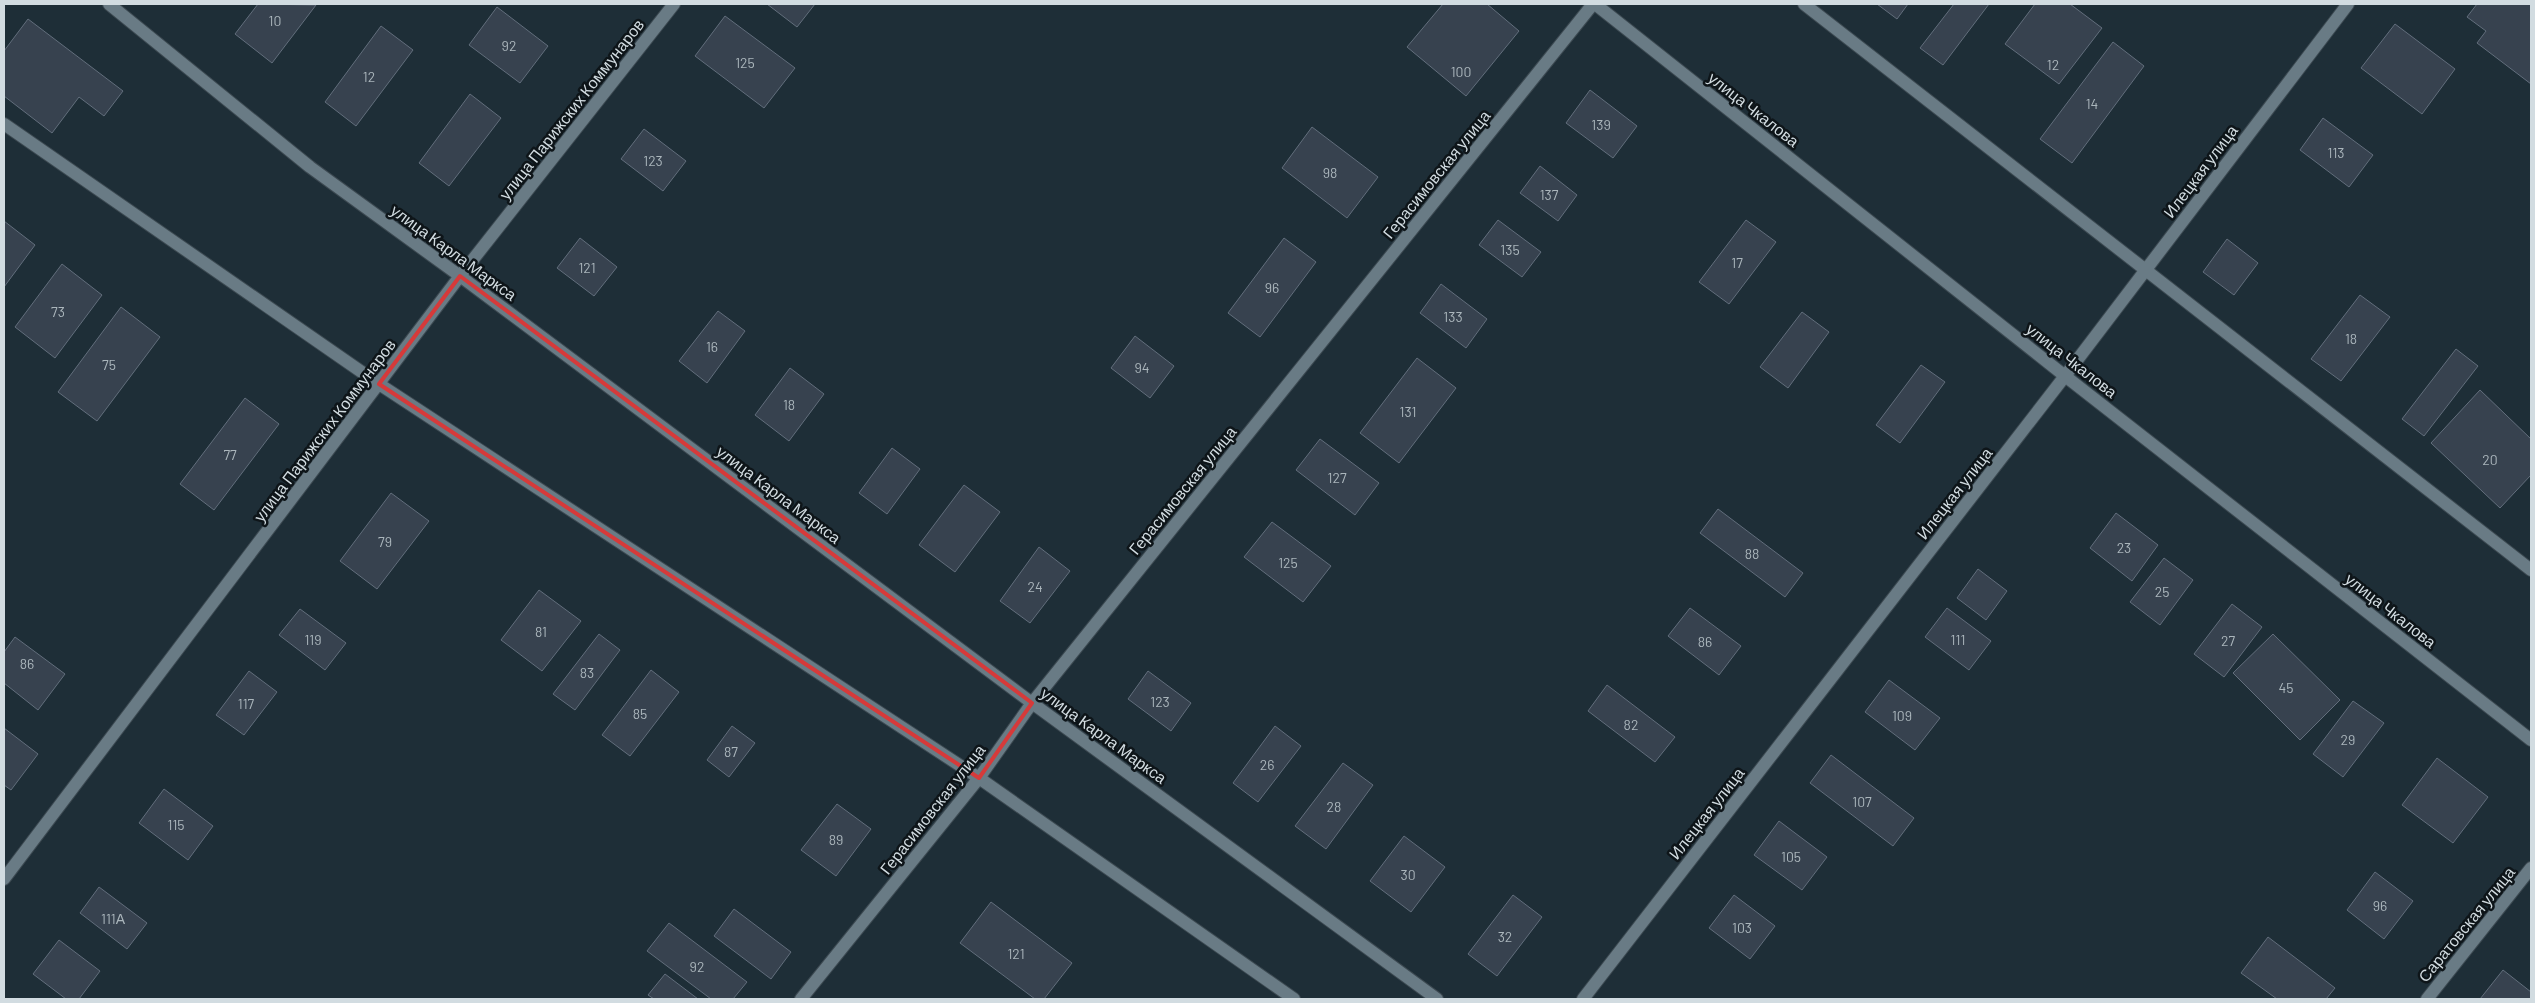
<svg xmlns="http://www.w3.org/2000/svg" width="2535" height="1003" font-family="Barlow,sans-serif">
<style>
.building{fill:#37424f;stroke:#626e7c}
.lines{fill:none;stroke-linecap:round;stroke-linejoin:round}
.street-casing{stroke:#3c4951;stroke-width:14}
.street{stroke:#697b85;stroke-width:12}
.marked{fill:none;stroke:#d63a3a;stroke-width:4;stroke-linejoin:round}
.labels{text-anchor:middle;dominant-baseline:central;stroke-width:5;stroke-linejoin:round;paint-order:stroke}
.number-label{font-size:14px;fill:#abb6bc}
.street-label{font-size:16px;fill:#d2dce1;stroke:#0e1519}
</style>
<rect width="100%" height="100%" fill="#1e2e37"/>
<path class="building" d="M258 4 316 5 272 63 235 34Z
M767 4H815L797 27Z
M1443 4H1487L1519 31 1466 96 1407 47Z
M1877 4H1908L1897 19Z
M1954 4H1989L1943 65 1920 48Z
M2035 4H2070L2102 28 2059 84 2005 44Z
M2477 4H2531V84L2477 43 2486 31 2467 17Z
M497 7 548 46 520 83 469 45Z
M725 16 795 68 764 108 695 56Z
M28 19 123 91 104 116 79 97 52 133 4 96V51Z
M2395 24 2455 69 2422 114 2361 68Z
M381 26 413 50 356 126 325 102Z
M2113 42 2144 66 2072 163 2040 139Z
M1590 90 1637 126 1613 158 1566 123Z
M470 94 501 118 449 186 419 163Z
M2323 118 2373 155 2349 187 2300 150Z
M1312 127 1378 177 1347 218 1282 168Z
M644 129 686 161 663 191 621 159Z
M1540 166 1577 195 1558 221 1520 193Z
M1498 220 1541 252 1522 277 1479 245Z
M1746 220 1776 242 1729 304 1699 282Z
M4 221 35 245 4 287Z
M580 238 617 267 594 296 557 268Z
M1284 238 1316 262 1260 337 1228 313Z
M2227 239 2258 263 2234 295 2203 272Z
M62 264 102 295 55 358 15 327Z
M1441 284 1487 319 1466 348 1420 313Z
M2360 295 2390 317 2341 381 2311 359Z
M121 307 160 337 97 421 58 392Z
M718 311 745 331 707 383 679 361Z
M1802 312 1829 332 1788 388 1760 367Z
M1135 336 1174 366 1150 398 1111 368Z
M2456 349 2478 366 2424 436 2402 419Z
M1417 358 1456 388 1399 463 1360 433Z
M1921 365 1945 382 1900 443 1876 425Z
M790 368 824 394 789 441 755 415Z
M2480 390 2531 439V475L2500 508 2431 443Z
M245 398 279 424 214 510 180 484Z
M1320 439 1379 483 1355 515 1296 470Z
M892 448 920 469 887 514 859 493Z
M964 485 1000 512 955 572 919 545Z
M391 493 429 521 377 589 340 561Z
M1718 509 1803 573 1785 597 1700 533Z
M2116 513 2158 545 2132 581 2090 548Z
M1272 522 1331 566 1303 602 1244 557Z
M1039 547 1070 571 1030 623 1000 601Z
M2164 558 2193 580 2160 625 2130 602Z
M1978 569 2007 591 1986 620 1957 598Z
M539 590 581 621 542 671 501 640Z
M2232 604 2262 627 2224 677 2194 654Z
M1690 608 1741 646 1719 675 1668 636Z
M1947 608 1991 641 1969 670 1925 637Z
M300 609 346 643 325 670 279 635Z
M599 634 620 650 575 710 553 694Z
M2273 634 2340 700 2300 740 2233 673Z
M15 637 65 674 38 710 4 683V652Z
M651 670 679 692 630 756 602 735Z
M249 671 277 692 244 735 216 715Z
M1148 671 1191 703 1171 731 1128 699Z
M1889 680 1940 718 1915 750 1865 712Z
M1607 685 1675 737 1655 762 1588 711Z
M2353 701 2384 723 2343 777 2313 754Z
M732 726 755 743 729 777 707 760Z
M1275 726 1301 746 1258 802 1233 783Z
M4 728 38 754 11 790 4 785Z
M1831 755 1914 818 1893 846 1810 783Z
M2437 758 2488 797 2453 843 2402 805Z
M1343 763 1373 785 1326 849 1295 826Z
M164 789 213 826 188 860 139 823Z
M837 804 871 829 836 876 801 850Z
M1779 821 1827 857 1802 890 1754 855Z
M1404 836 1445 867 1411 912 1370 881Z
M2375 872 2413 901 2384 939 2347 910Z
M99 887 147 923 127 949 80 913Z
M1513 895 1542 917 1497 976 1468 954Z
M1734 895 1775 926 1750 959 1709 928Z
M991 902 1072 963 1044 999H1035L960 943Z
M734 909 791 952 771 979 714 936Z
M669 923 747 982 733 999H711L647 951Z
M2268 937 2335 988 2326 999H2277L2241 973Z
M59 940 100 971 79 999H66L33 974Z
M2503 970 2531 992V999H2480Z
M665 974 698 999H654L648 995Z"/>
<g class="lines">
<g class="street-casing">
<path id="street" d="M109 4 310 167 460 276 1032 703 1437 999
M1595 4 2065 376 2531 740
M1804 4 2531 570
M4 124 379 384 979 778 1294 999
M4 879 460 276 674 4
M801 999 979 778 1032 703 1593 4
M1583 999 2065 376 2348 4
M2427 999 2531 868"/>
</g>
<use href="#street" class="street"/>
</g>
<path class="marked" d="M460 276 1032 703 979 778 379 384Z"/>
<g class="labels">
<g class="number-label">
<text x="275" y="20">10</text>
<text x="509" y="45">92</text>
<text x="745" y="62">125</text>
<text x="2053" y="64">12</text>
<text x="1461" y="71">100</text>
<text x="369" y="76">12</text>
<text x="2092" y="103">14</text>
<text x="1601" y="124">139</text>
<text x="2336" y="152">113</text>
<text x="653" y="160">123</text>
<text x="1330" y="172">98</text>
<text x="1549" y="194">137</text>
<text x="1510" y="249">135</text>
<text x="1737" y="262">17</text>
<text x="587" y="267">121</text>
<text x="1272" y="287">96</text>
<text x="58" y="311">73</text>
<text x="1453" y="316">133</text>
<text x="2351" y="338">18</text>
<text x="712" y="346">16</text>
<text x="109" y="364">75</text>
<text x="1142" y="367">94</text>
<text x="789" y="404">18</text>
<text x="1408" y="411">131</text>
<text x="230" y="454">77</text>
<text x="2490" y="459">20</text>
<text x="1337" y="477">127</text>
<text x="385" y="541">79</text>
<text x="2124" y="547">23</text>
<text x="1752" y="553">88</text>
<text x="1288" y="562">125</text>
<text x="1035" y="586">24</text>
<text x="2162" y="591">25</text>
<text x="541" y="631">81</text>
<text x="313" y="639">119</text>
<text x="1958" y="639">111</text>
<text x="2228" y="640">27</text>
<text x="1705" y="641">86</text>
<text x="27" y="663">86</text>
<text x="587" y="672">83</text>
<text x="2286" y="687">45</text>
<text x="1160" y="701">123</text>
<text x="246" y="703">117</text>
<text x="640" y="713">85</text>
<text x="1902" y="715">109</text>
<text x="1631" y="724">82</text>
<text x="2348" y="739">29</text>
<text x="731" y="751">87</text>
<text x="1267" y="764">26</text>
<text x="1862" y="801">107</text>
<text x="1334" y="806">28</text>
<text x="176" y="824">115</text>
<text x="836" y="839">89</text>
<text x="1791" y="856">105</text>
<text x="1408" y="874">30</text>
<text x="2380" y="905">96</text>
<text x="113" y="918">111А</text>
<text x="1742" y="927">103</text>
<text x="1505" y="936">32</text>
<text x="1016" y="953">121</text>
<text x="697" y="966">92</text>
</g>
<g class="street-label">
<text transform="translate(571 109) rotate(-52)">улица Парижских Коммунаров</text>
<text transform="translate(1754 109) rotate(38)">улица Чкалова</text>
<text transform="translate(2200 171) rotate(-53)">Илецкая улица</text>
<text transform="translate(1436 174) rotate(-51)">Герасимовская улица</text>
<text transform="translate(454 252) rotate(36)">улица Карла Маркса</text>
<text transform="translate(2072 360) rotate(38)">улица Чкалова</text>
<text transform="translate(324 430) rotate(-53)">улица Парижских Коммунаров</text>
<text transform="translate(1182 490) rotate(-51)">Герасимовская улица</text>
<text transform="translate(1954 493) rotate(-52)">Илецкая улица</text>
<text transform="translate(779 494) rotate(37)">улица Карла Маркса</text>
<text transform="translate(2391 610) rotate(38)">улица Чкалова</text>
<text transform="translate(1104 735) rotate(36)">улица Карла Маркса</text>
<text transform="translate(932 809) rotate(-52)">Герасимовская улица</text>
<text transform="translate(1706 813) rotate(-52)">Илецкая улица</text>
<text transform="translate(2466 924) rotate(-51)">Саратовская улица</text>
</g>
</g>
<rect width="2535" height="1003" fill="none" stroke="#d2dce1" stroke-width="10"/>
</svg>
